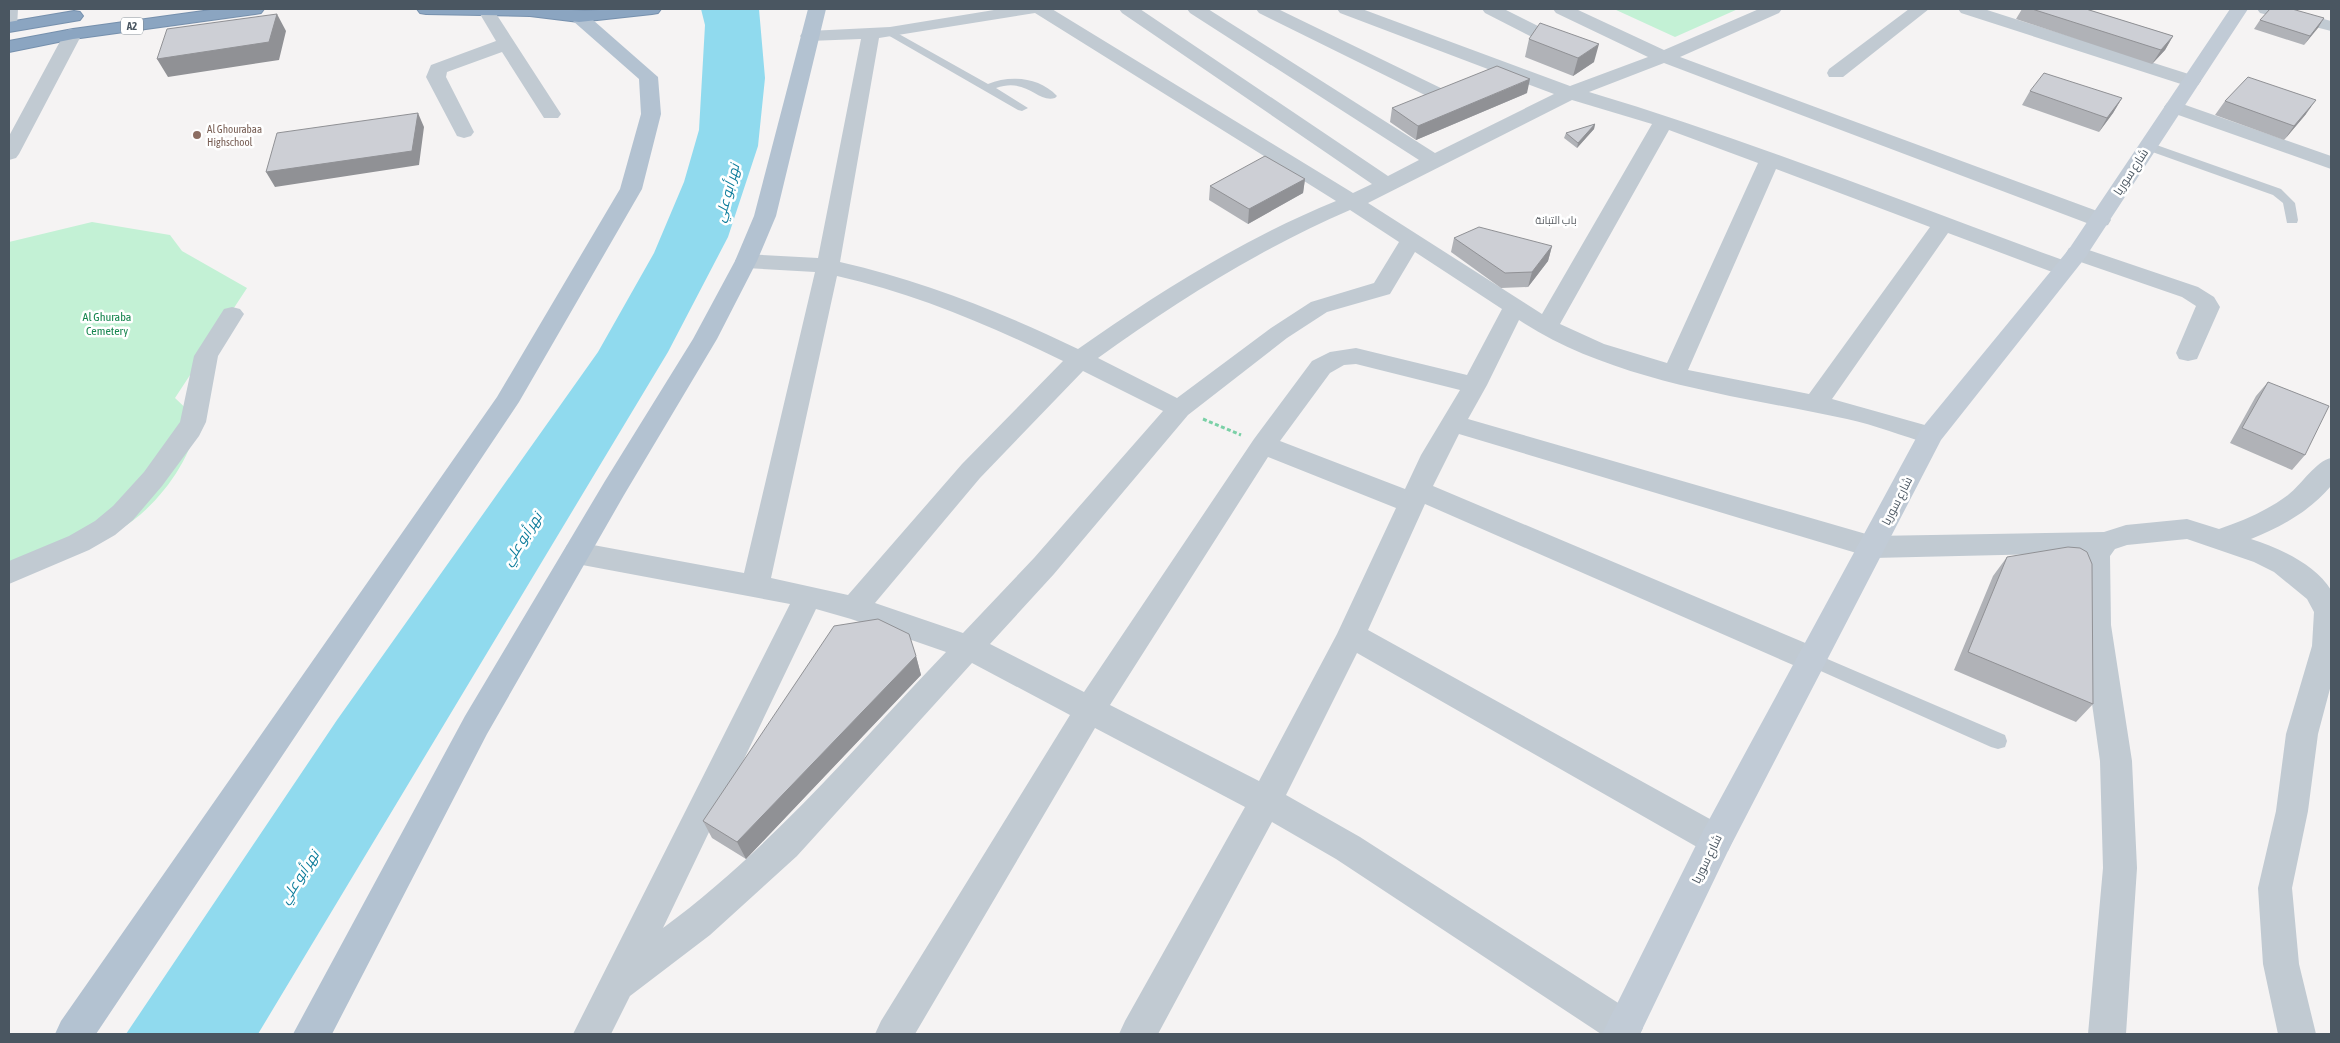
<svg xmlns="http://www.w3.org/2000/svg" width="2340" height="1043" font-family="'Asap Condensed',Cairo,sans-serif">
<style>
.green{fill:#c3f1d5}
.water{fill:#90daee}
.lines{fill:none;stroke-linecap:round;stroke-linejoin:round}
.highway-casing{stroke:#7690ad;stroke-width:2}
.path{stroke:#7ad0a6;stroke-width:3;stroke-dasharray:4 2.5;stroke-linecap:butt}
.lane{fill:#c1cad2;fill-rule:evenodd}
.street{fill:#c1cad2;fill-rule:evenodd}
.secondary{fill:#c1cbd6;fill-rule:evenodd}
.primary{fill:#b3c2d1;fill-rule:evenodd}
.highway{fill:#8ba5c1;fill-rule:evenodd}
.wall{fill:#b0b2b7}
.shaded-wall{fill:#909195}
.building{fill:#cdcfd5;stroke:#909195}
.education-dot{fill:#8d6e63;stroke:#fff;stroke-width:2}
.labels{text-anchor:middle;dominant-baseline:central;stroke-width:5;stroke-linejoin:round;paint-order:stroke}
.shield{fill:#fff;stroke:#808990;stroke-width:1}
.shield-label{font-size:11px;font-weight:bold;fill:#4a5661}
.far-education-label{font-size:11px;fill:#785e54;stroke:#fff;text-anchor:start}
.far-neighbourhood-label{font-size:11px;fill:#5f6368;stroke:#fff}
.street-label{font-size:12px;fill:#4a5661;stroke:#fff}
.park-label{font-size:12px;fill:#17864f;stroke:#fff}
.water-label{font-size:14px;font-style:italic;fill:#0c7c9b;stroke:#fff}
</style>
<rect width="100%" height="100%" fill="#f5f3f3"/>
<path class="green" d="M1614 9H1738L1675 37Z
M92 222 170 235 182 251 247 288 175 398 198 420C191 462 155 510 117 531 83 549 44 563 9 579V242Z"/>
<path class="water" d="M701 9H759L765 78 758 146 728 237 668 352 258 1034H126L337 720 598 352 654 253 684 182 699 130 705 25Z"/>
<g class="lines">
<g class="highway-casing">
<path id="highway" d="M218 9H264L261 13 255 14 73 39 9 52V41L73 29Z
M417 9H558C592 13 627 7 661 9L658 13 652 14 579 22 530 16 426 14 420 13Z
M74 11 80 12 83 16 80 20 9 32V22Z"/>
</g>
<path class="path" d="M1203 419 1241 435"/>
<path class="lane" d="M9 9H18L17 27H9Z
M890 29 988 84C1010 75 1039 77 1057 96L1055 98C1037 103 1027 77 996 88L1028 108 1022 111 1018 110 886 34V30Z
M2148 142 2281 189 2295 203 2298 220 2297 223H2287L2283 203 2273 195 2144 149 2142 146 2144 143Z
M1811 652 2005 735 2007 741 2005 747 1998 749 1991 747 1805 664 1802 659 1805 654Z"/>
<path class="street" d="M477 9H493L561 114 558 118H544L502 52 447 72 446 77 474 132 471 136 464 138 457 136 426 77 431 65 496 41Z
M1000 9H1052L1353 193 1372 184 1122 13 1119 9H1140L1388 176 1419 160 1190 13 1187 9H1208L1435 153 1554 94 1340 13 1337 9H1362L1570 86 1648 57 1556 13 1553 9H1576L1664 50 1759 9H1782L1779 13 1680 57 2108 215 2111 220 2108 225 2100 227 2092 225 1664 63 1589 92C1753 141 1911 205 2071 263L2074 268 2071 273 2063 275 2055 273 1948 233 1832 399 1939 429 1943 435 1939 441 1930 444C1902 436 1875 425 1847 419 1739 396 1613 382 1519 320L1487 385 1468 419 1873 536 2104 532 2126 525 2187 519 2219 529C2243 521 2268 510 2288 495 2302 484 2316 461 2331 458V486C2310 511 2281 527 2251 539 2279 548 2315 564 2331 590V685L2318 734 2308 811 2292 888 2299 964 2316 1034H2278L2263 964 2258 888 2276 811 2286 734 2312 646 2314 612 2307 599 2274 572 2254 562 2187 539 2127 545 2115 549 2110 556 2111 625 2132 761 2137 868 2126 1034H2088L2103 868 2100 761 2081 625 2082 553 1873 558 1459 434 1433 486 1822 650 1826 659 1822 668 1811 671 1800 668 1425 504 1368 630 1728 829 1733 840 1728 851 1716 855 1704 851 1357 653 1286 795 1360 837 1637 1015 1643 1028 1640 1034H1601L1336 859 1272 822 1158 1034H1119L1125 1021 1245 807 1095 728 915 1034H875L881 1021 1070 715 972 663 797 856 710 935 630 996 611 1034H573L790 604 577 564 567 561 563 553 567 545 577 542 744 573 815 272 746 268 738 266 735 261 738 256 746 254 818 258 861 39 809 41 803 40 800 36 803 32 809 31 890 27ZM1035 13 1336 201C1243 239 1159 292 1078 349 1001 312 923 281 840 262L879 38ZM1572 100 1652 124 1542 314 1368 203ZM1669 130 1758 163 1667 363 1604 344 1560 324ZM1776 169 1930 227 1809 394 1688 370ZM1350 210 1399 242 1374 283 1311 302 1271 328 1177 398 1098 358C1177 301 1260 249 1350 210ZM1415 252 1502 309 1467 375 1356 348 1330 352 1312 361 1254 439 1084 692 990 644 1054 574 1188 415 1287 338 1327 312 1390 294ZM837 276C917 294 991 326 1063 361L962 464 848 595 771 578ZM1356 364 1460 390 1421 455 1405 489 1280 441 1330 373 1344 365ZM1083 371 1163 411 1034 558 963 633 875 603 980 478ZM1268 457 1396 508 1337 634 1259 781 1110 705ZM816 609 851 619 946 652C855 747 769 850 663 928Z
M1256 9H1278L1449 92 1452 96 1449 100H1435L1259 13Z
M1482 9H1504L1542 28 1545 32 1542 36H1530L1485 13Z
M1909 9H1929L1843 77H1829L1827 73 1829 69Z
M1958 9H1984L2198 77 2201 81 2198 85H2184L1961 13Z
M2257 9H2286L2331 21V31L2260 13Z
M73 29 79 30 82 34 19 154 16 158 9 160V136L64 34 67 30Z
M2174 101 2331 156V169L2167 111 2164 107 2167 103Z
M2077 246 2198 287 2214 297 2220 307 2197 359 2188 361 2179 359 2176 353 2196 306 2182 297 2069 258 2066 253 2069 248Z
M232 307 240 309 244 314 218 356 206 422 199 436 162 486 133 520 115 535 89 550 9 584V561L69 536 95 521 113 506 144 472 180 422 194 356 224 309Z"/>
<path class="secondary" d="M2230 9H2248L2085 258 1941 440 1728 851 1640 1034H1602L1704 829 1921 429 2069 249Z"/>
<path class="primary" d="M808 9H826L776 216 757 261 717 339 624 495 487 734 332 1034H293L465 716 605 481 693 339 735 261 754 216Z
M579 12 585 13 658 77 661 114 642 189 519 402 96 1034H55L61 1021 497 397 620 189 641 114 639 79 573 21 570 17 573 13Z"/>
<use href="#highway" class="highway"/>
</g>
<path class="wall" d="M2022 9H2086L2173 36 2165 50 2152 64 2016 19Z
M2324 18 2304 45 2254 29 2260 20Z
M1529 39 1594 62 1573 76 1525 57Z
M2030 91 2122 98 2113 113 2099 132 2022 105Z
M1527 93 1416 140 1390 122 1392 108Z
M2225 101 2306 114 2284 140 2215 115Z
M1595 124 1594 129 1577 148 1564 138 1566 133Z
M1305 179 1303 193 1248 224 1209 200 1210 186Z
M1454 238 1552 246 1548 261 1528 287 1501 288 1451 252Z
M2268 382 2305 455 2292 470 2230 443 2256 396Z
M2007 557 2093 704 2076 722 1954 670 1993 576Z
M916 656 921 675 746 859 712 838 703 821Z"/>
<path class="shaded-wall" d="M277 14 286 31 279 60 168 77 157 59Z
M2324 18 2318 28 2304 45 2310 36Z
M2173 36 2165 50 2152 64 2161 50Z
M1599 44 1594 62 1573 76 1578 58Z
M1530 79 1527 93 1416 140 1418 126Z
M2122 98 2113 113 2099 132 2107 118Z
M2316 100 2306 114 2284 140 2294 126Z
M418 113 424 127 419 165 275 187 266 172Z
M1595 124 1594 129 1577 148 1578 143Z
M1305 179 1303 193 1248 224 1249 209Z
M1552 246 1548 261 1528 287 1532 272Z
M916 656 921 675 746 859 737 842Z"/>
<path class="building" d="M2032 9H2086L2173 36 2161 50Z
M2270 9H2292L2324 18 2310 36 2260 20Z
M277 14 269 42 157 59 167 29Z
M1540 23 1599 44 1578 58 1529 39Z
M1497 66 1530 79 1418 126 1392 108Z
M2044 73 2122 98 2107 118 2030 91Z
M2248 77 2316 100 2294 126 2225 101Z
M418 113 412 151 266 172 277 133Z
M1595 124 1578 143 1566 133Z
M1265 156 1305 179 1249 209 1210 186Z
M1479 227 1552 246 1532 272 1505 273 1454 238Z
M2268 382 2329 406 2305 455 2242 428Z
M2068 547 2080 548 2087 552 2092 564 2093 704 1968 652 2007 557Z
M878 619 909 634 916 656 737 842 703 821 834 626Z"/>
<circle class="education-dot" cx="197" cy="135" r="5"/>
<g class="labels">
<rect class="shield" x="121" y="17.5" width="22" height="17" rx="4"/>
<g class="shield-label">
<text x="132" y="26">A2</text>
</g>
<g class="far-education-label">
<text x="207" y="129">Al Ghourabaa<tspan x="207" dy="13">Highschool</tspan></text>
</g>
<g class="far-neighbourhood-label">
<text x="1556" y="220">باب التبانة</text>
</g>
<g class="street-label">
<text transform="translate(2131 172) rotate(-57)">شارع سوريا</text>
<text transform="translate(1897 501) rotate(-63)">شارع سوريا</text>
<text transform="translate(1707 859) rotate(-64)">شارع سوريا</text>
</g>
<g class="park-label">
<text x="107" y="317">Al Ghuraba<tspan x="107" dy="14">Cemetery</tspan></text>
</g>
<g class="water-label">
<text transform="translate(727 193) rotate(-75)">نهر أبو علي</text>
<text transform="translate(522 539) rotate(-57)">نهر أبو علي</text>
<text transform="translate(299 877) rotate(-57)">نهر أبو علي</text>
</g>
</g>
<rect width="2340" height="1043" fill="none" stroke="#4a5661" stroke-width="20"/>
</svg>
